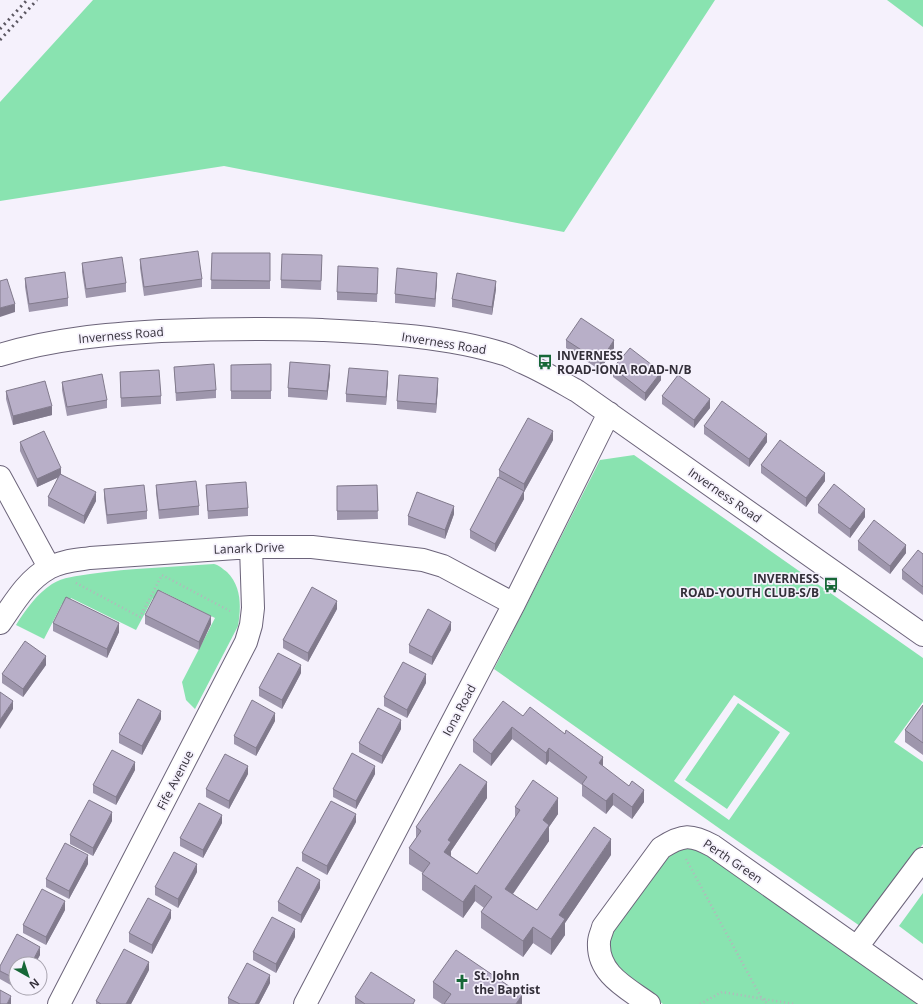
<svg xmlns="http://www.w3.org/2000/svg" width="923" height="1004" font-family="'Open Sans',sans-serif">
<style>
.green{fill:#89e3b0;fill-rule:evenodd}
.lines{fill:none;stroke-linecap:round;stroke-linejoin:round}
.minor-casing{stroke:#6c647a;stroke-width:24}
.path{stroke:#b7b3bd;stroke-width:2.5;stroke-dasharray:1 3;stroke-linecap:butt}
.minor{stroke:#fff;stroke-width:22}
.rail{stroke:#5b5761;stroke-width:3;stroke-dasharray:2 4;stroke-linecap:butt}
.wall{fill:#9e96ac}
.shaded-wall{fill:#817a8c}
.building{fill:#b8afc8;stroke:#817a8c}
.labels{text-anchor:middle;dominant-baseline:central;stroke-width:3.5;stroke-linejoin:round;paint-order:stroke}
.street-label{font-size:12px;fill:#332f39;stroke:#f5f1fc}
.poi-label{font-size:12px;font-weight:bold;fill:#332f39;stroke:#f5f1fc;text-anchor:start}
</style>
<rect width="100%" height="100%" fill="#f5f1fc"/>
<path class="green" d="M93 0H715L564 232 224 166 0 201V102Z
M887 0H923V27Z
M634 455 923 658V702L894 742 923 762V844L860 926 723 831 494 669 600 460ZM734 695 790 733 729 820 674 781Z
M214 564C219 565 223 569 227 572 242 587 241 607 238 626L195 709 186 700 182 682 215 618 161 591 156 599 153 598 136 630 71 598 67 606 62 604 44 639 16 625C26 609 36 595 52 584 63 577 77 576 90 574 131 568 172 567 214 564Z
M738 703 780 732 727 809 685 780Z
M694 846 922 1004H663L615 970 608 958 611 933 669 853Z
M923 893V944L899 926Z"/>
<g class="lines">
<g class="minor-casing">
<path id="minor" d="M0 355C52 339 107 334 161 331 215 329 268 328 322 330 382 333 446 336 504 354 511 356 517 360 524 363 542 371 559 381 577 391L923 635
M0 477 49 567
M0 623C14 603 27 580 49 568 61 561 77 560 90 558L251 547H312L423 560 443 566 514 604
M857 947 923 859
M59 1004 246 642 251 625 253 608 251 547
M305 1004 514 604 609 413
M649 1004C627 988 597 974 599 942 599 937 602 932 603 927L661 848C683 834 691 834 713 846L923 994"/>
</g>
<path class="path" d="M76 583 140 617 162 575 230 611
M686 859 762 999 768 1004
M700 1004 722 992 794 1004"/>
<use href="#minor" class="minor"/>
<path class="rail" d="M0 29 27 0
M0 40 37 0"/>
</g>
<path class="wall" d="M212 253H270V289H211Z
M140 259 202 279V287L144 296 140 268Z
M82 263 126 283V292L86 298 82 272Z
M322 264 321 290 281 288V280Z
M378 276 377 302 337 300V292Z
M25 278 68 298V306L29 312 25 287Z
M437 281 435 307 395 303V294Z
M496 289 492 315 452 307V299Z
M566 340 614 348 600 370 566 348Z
M271 364V399H231V365Z
M174 367 216 390V398L176 401Z
M613 368 661 380 645 401 613 377Z
M120 372 161 396V404L121 407Z
M330 374 327 400 288 397V388Z
M388 379 386 405 346 402V394Z
M62 382 107 400V408L67 416 62 390Z
M438 387 436 413 397 409V401Z
M6 391 52 415 13 425 6 399Z
M662 396 710 408 694 428 662 404Z
M704 426 767 442 749 467 704 434Z
M553 440 524 492V499L495 552 470 538V530L499 478V470Z
M20 442 96 501 84 524 48 506V497L59 477 37 487 20 451Z
M761 465 825 481 806 507 761 473Z
M156 485 199 506V515L159 519 156 493Z
M206 485 248 508V516L208 519Z
M377 485 378 519 337 520V486Z
M104 489 147 511V519L107 524 104 498Z
M818 505 865 517 850 538 818 513Z
M454 514 445 539 408 525V516Z
M858 541 906 553 890 574 858 550Z
M923 554V595L902 579V570Z
M337 609 308 662 283 648V640Z
M145 615 211 624 199 650 145 624Z
M53 623 119 632 107 658 53 631Z
M451 630 432 665 409 653V645Z
M46 665 23 697 2 683V674Z
M301 673 282 709 259 696V688Z
M426 683 407 718 384 706V697Z
M923 705V755L905 742V730Z
M523 716 565 734 644 802 632 819 613 805 606 814 582 796V785L549 761 546 765 512 739 491 766 473 752V740Z
M161 719 142 755 119 743V734Z
M275 721 256 756 234 744V736Z
M401 729 382 764 359 752V743Z
M135 770 116 805 93 793V785Z
M248 774 229 809 206 797V789Z
M375 774 356 809 333 797V789Z
M487 798 451 851V856L477 874 515 818V807L558 814 549 827V841L513 894 537 910 611 855 565 923V935L551 955 533 943 523 957 481 928V912L484 908 475 901 463 918 422 890V874L423 873 409 864V848L416 838V827Z
M112 821 93 856 70 844V835Z
M356 822 327 875 302 861V853Z
M222 823 203 858 180 846V838Z
M88 864 69 899 46 887V879Z
M197 872 178 908 155 895V887Z
M320 888 301 923 278 911V902Z
M65 910 46 945 23 933V925Z
M171 918 152 954 129 942V933Z
M295 937 276 973 253 960V952Z
M40 955 35 964H16V988L0 979V966Z
M149 970 131 1004H96V1001Z
M433 982 522 1004H442L433 998Z
M270 983 259 1004H228V998Z
M17 988H22L21 990Z
M355 997 415 1004H355Z"/>
<path class="shaded-wall" d="M437 273V281L435 307V299Z
M496 281V289L492 315V307Z
M15 304V312L0 317V308Z
M614 340V348L600 370V362Z
M330 365V374L327 400V391Z
M388 371V379L386 405V397Z
M661 372V380L645 401V393Z
M438 378V387L436 413V404Z
M710 399V408L694 428V420Z
M52 406V415L13 425V416Z
M553 431V440L524 492V484Z
M767 434V442L749 467V459Z
M61 468V476L37 487V479Z
M825 473V481L806 507V498Z
M524 491V499L495 552V544Z
M96 492V501L84 524V516Z
M454 506V514L445 539V530Z
M865 509V517L850 538V529Z
M906 545V553L890 574V566Z
M337 601V609L308 662V653Z
M211 616V624L199 650V642Z
M451 622V630L432 665V657Z
M119 623V632L107 658V649Z
M46 656V665L23 697V689Z
M301 665V673L282 709V700Z
M426 674V683L407 718V710Z
M13 701V709L0 729V720Z
M161 711V719L142 755V746Z
M275 713V721L256 756V748Z
M401 720V729L382 764V756Z
M512 727V739L491 766V754Z
M549 748V761L546 765V753Z
M603 757V769L599 763Z
M135 762V770L116 805V797Z
M248 766V774L229 809V801Z
M375 766V774L356 809V801Z
M487 782V798L451 851V858L444 852 448 840Z
M644 790V802L632 819V807Z
M613 793V805L606 814V801Z
M558 798V814L549 827V841L505 905V889L543 820Z
M112 812V821L93 856V848Z
M356 814V822L327 875V866Z
M222 815V823L203 858V850Z
M611 839V855L565 923V935L551 955V939L559 915Z
M88 855V864L69 899V891Z
M197 864V872L178 908V899Z
M320 880V888L301 923V915Z
M475 885V901L463 918V902Z
M65 901V910L46 945V937Z
M171 910V918L152 954V945Z
M533 927V943L523 957V941Z
M295 929V937L276 973V964Z
M40 947V955L35 964H31Z
M149 962V970L131 1004H126Z
M270 975V983L259 1004H255Z
M522 995V1004H516Z
M11 996V1004H7Z"/>
<path class="building" d="M198 251 202 279 144 287 140 259Z
M212 253H270V281L211 280Z
M282 254 322 255 321 281 281 280Z
M122 257 126 283 86 289 82 263Z
M338 266 378 268 377 294 337 292Z
M397 268 437 273 435 299 395 294Z
M65 272 68 298 29 304 25 278Z
M457 273 496 281 492 307 452 299Z
M7 279 15 304 0 308V281Z
M581 318 614 340 600 362 566 340Z
M630 348 661 372 645 393 613 368Z
M290 362 330 365 327 391 288 388Z
M214 364 216 390 176 393 174 367Z
M271 364V391H231V365Z
M349 368 388 371 386 397 346 394Z
M159 370 161 396 121 398 120 372Z
M102 374 107 400 67 407 62 382Z
M399 375 438 378 436 404 397 401Z
M678 375 710 399 694 420 662 396Z
M45 381 52 406 13 416 6 391Z
M722 401 767 434 749 459 704 426Z
M528 418 553 431 524 484 499 470Z
M44 431 61 468 37 479 20 442Z
M780 440 825 473 806 498 761 465Z
M60 474 96 492 84 516 48 497Z
M498 477 524 491 495 544 470 530Z
M196 481 199 506 159 510 156 485Z
M246 482 248 508 208 511 206 485Z
M834 484 865 509 850 529 818 505Z
M144 485 147 511 107 515 104 489Z
M377 485 378 511H337V486Z
M417 492 454 506 445 530 408 516Z
M874 520 906 545 890 566 858 541Z
M918 550 923 554V587L902 570Z
M312 587 337 601 308 653 283 640Z
M158 590 211 616 199 642 145 615Z
M66 597 119 623 107 649 53 623Z
M428 609 451 622 432 657 409 645Z
M25 641 46 656 23 689 2 674Z
M278 653 301 665 282 700 259 688Z
M403 662 426 674 407 710 384 697Z
M0 692 13 701 0 720Z
M138 699 161 711 142 746 119 734Z
M252 700 275 713 256 748 234 736Z
M503 701 523 716 530 707 565 734 566 730 603 757 599 763 629 786 632 781 644 790 632 807 613 793 606 801 582 784 587 777 549 748 546 753 512 727 491 754 473 740Z
M923 705V743L905 730Z
M378 708 401 720 382 756 359 743Z
M112 750 135 762 116 797 93 785Z
M352 753 375 766 356 801 333 789Z
M225 754 248 766 229 801 206 789Z
M460 764 487 782 448 840 451 842 444 852 477 874 520 810 515 807 533 780 558 798 543 820 549 825 505 889 537 910 594 827 611 839 559 915 565 919 551 939 533 927 523 941 481 912 492 897 475 885 463 902 422 874 430 863 409 848 421 831 416 827Z
M89 800 112 812 93 848 70 835Z
M331 801 356 814 327 866 302 853Z
M199 803 222 815 203 850 180 838Z
M65 843 88 855 69 891 46 879Z
M174 852 197 864 178 899 155 887Z
M297 867 320 880 301 915 278 902Z
M42 889 65 901 46 937 23 925Z
M148 898 171 910 152 945 129 933Z
M272 917 295 929 276 964 253 952Z
M17 934 40 947 31 964H16V979L0 971V966Z
M124 949 149 962 126 1004H101L96 1001Z
M456 950 522 995 516 1004H444L451 994 433 982Z
M247 963 270 975 255 1004H240L228 998Z
M371 972 415 1000 413 1004H365L355 997Z
M0 990 11 996 7 1004H0Z"/>
<defs>
<g id="bus-bare" transform="scale(1.2)"><path d="M-5-6H5V4H4V6H2V4H-2V6H-4V4H-5ZM-3.5-4V0h7V-4ZM-3.5 1.2v1.5H-2V1.2ZM2 1.2v1.5H3.5V1.2Z" fill="#166737" stroke="#f5f1fc" stroke-width="2.5" paint-order="stroke"/></g>
<g id="church-bare" transform="scale(1.2)"><path d="M-1.2-6h2.4v3.5h3.3v2.4h-3.3V6h-2.4V-.1h-3.3v-2.4h3.3Z" fill="#166737" stroke="#f5f1fc" stroke-width="2.5" paint-order="stroke"/></g>
</defs>
<g fill-rule="evenodd">
<use href="#bus-bare" x="545" y="362"/>
<use href="#bus-bare" x="831" y="585"/>
<use href="#church-bare" x="462" y="982"/>
</g>
<g class="labels">
<g class="street-label">
<text transform="translate(121 335) rotate(-5)">Inverness Road</text>
<text transform="translate(444 343) rotate(9)">Inverness Road</text>
<text transform="translate(725 495) rotate(35)">Inverness Road</text>
<text transform="translate(249 548) rotate(-2)">Lanark Drive</text>
<text transform="translate(459 710) rotate(-62)">Iona Road</text>
<text transform="translate(175 780) rotate(-63)">Fife Avenue</text>
<text transform="translate(733 861) rotate(34)">Perth Green</text>
</g>
<g class="poi-label">
<text x="557" y="355">INVERNESS<tspan x="557" dy="14">ROAD-IONA ROAD-N/B</tspan></text>
<text x="819" y="578" text-anchor="end">INVERNESS<tspan x="819" dy="14">ROAD-YOUTH CLUB-S/B</tspan></text>
<text x="474" y="975">St. John<tspan x="474" dy="14">the Baptist</tspan></text>
</g>
</g>
<g transform="translate(28 976) rotate(141)"><circle r="19" fill="#f5f1fc" stroke="#a7a3ae"/>
<path d="M0-3L7 15L0 10L-7 15Z" fill="#166737"/>
<text y="-6" font-size="11" font-weight="bold" text-anchor="middle" fill="#332f39">N</text>
</g>
</svg>
